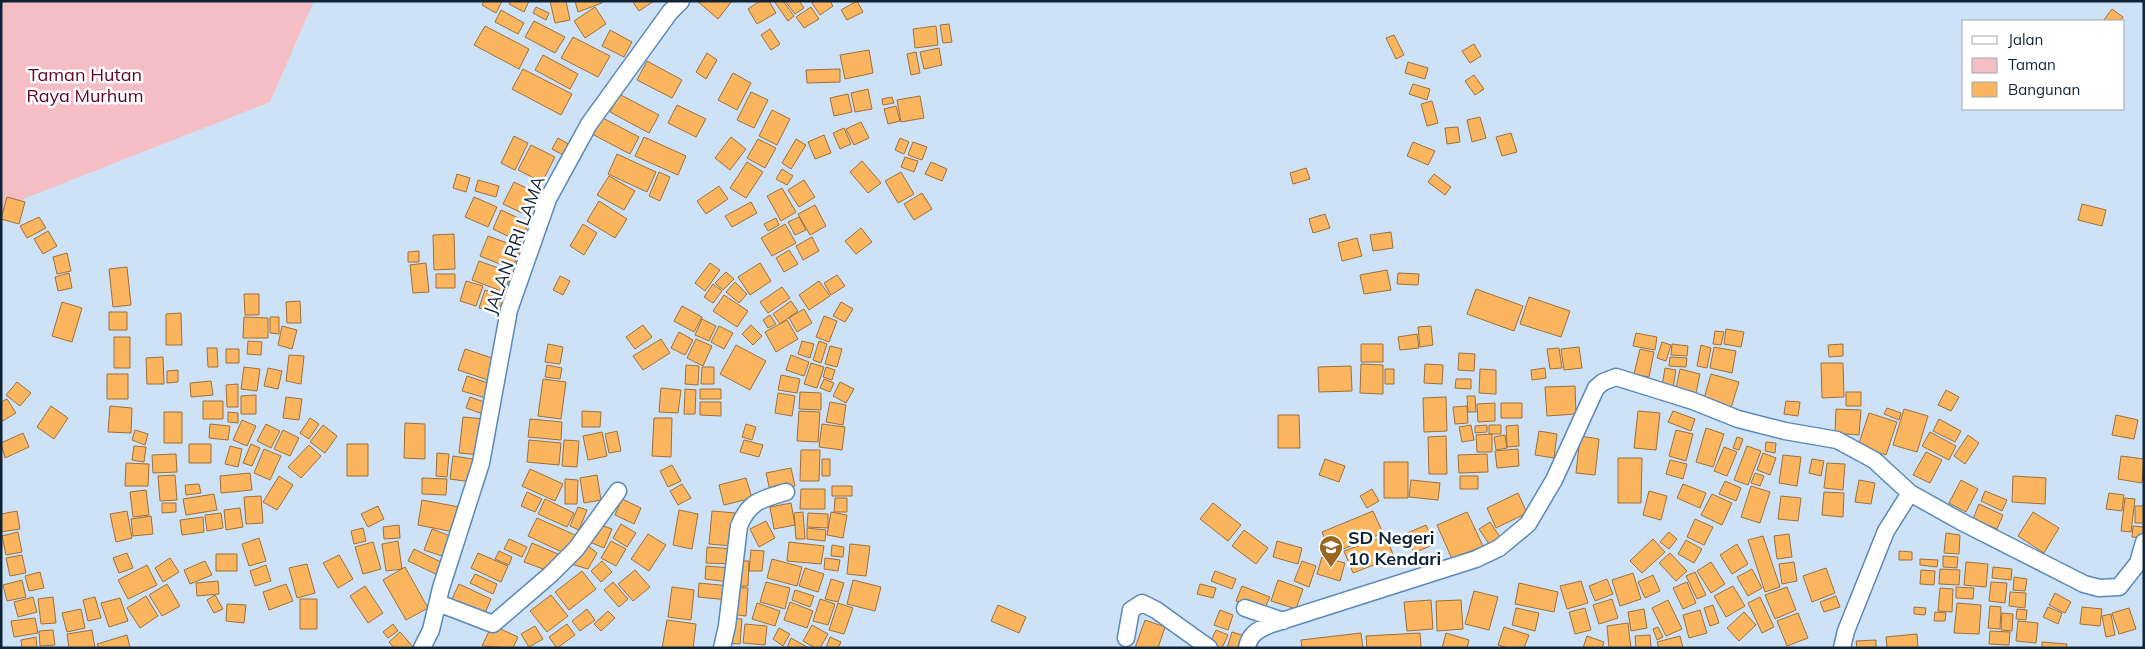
<svg xmlns="http://www.w3.org/2000/svg" width="2145" height="649" font-family="Mulish,sans-serif">
<style>
.green{fill:#f5bec5}
.building{fill:#fcb55f;stroke:#9d6f39}
.lines{fill:none;stroke-linecap:round;stroke-linejoin:round}
.street-casing{stroke:#5889ba;stroke-width:19}
.street{stroke:#fff;stroke-width:16}
.labels{text-anchor:middle;dominant-baseline:central;stroke-width:5;stroke-linejoin:round;paint-order:stroke}
.park-label{font-size:18px;fill:#640024;stroke:#fff}
.street-label{font-size:18px;fill:#0f2337;stroke:#fff}
.poi-label{font-size:18px;font-weight:bold;fill:#0f2337;stroke:#fff;text-anchor:start}
</style>
<rect width="100%" height="100%" fill="#cee2f7"/>
<path class="green" d="M1 1H314L270 102 13 203 1 213Z"/>
<path class="building" d="M484 1H502L496 13 482 5Z
M511 1H529L524 12 509 4Z
M550 1H566L570 20 555 23Z
M575 1H601L602 3 578 12Z
M632 1H654L639 11Z
M697 1H732L718 19Z
M760 1H769L776 13 757 24 748 9Z
M774 1H783L794 16 788 21Z
M785 1H799L804 8 795 14Z
M815 1H830L833 6 820 15 812 3Z
M857 1 863 12 847 20 841 10Z
M536 7 549 13 546 20 533 13Z
M595 7 606 24 585 38 574 21Z
M811 7 819 19 804 28 796 17Z
M2112 9 2123 17 2120 21H2103Z
M501 10 524 23 518 34 495 22Z
M534 21 565 37 555 53 525 37Z
M949 24 952 42 943 43 940 25Z
M485 26 529 49 519 69 474 45Z
M936 26 938 45 915 48 913 29Z
M770 29 780 44 771 50 761 35Z
M610 30 632 42 624 57 602 46Z
M1394 35 1404 55 1396 59 1386 38Z
M573 37 610 56 598 77 561 58Z
M1474 44 1481 56 1470 63 1462 51Z
M939 48 942 65 924 69 920 52Z
M869 50 873 73 845 79 840 55Z
M916 52 920 73 911 75 907 54Z
M707 53 717 60 706 79 696 72Z
M543 55 578 74 570 89 535 70Z
M647 61 682 80 672 98 637 80Z
M1408 62 1428 68 1425 79 1405 73Z
M523 69 572 94 561 115 512 89Z
M840 69V82L807 83 806 70Z
M733 73 751 83 737 110 718 100Z
M1474 75 1484 89 1475 95 1465 81Z
M1413 84 1430 89 1427 100 1409 94Z
M868 89 872 109 855 112 851 93Z
M751 92 768 100 754 128 737 120Z
M619 94 659 115 649 133 610 112Z
M848 94 852 112 834 116 830 98Z
M920 96 924 118 901 122 897 100Z
M892 97 894 103 883 105 882 99Z
M1432 101 1438 123 1427 126 1421 104Z
M677 105 706 119 696 137 668 123Z
M896 106 900 121 888 124 884 109Z
M772 110 790 119 777 145 759 136Z
M601 117 639 137 630 154 592 134Z
M1480 117 1486 138 1472 142 1467 120Z
M861 122 869 138 854 145 846 129Z
M1458 127 1460 142 1447 144 1445 128Z
M844 128 851 144 840 149 833 133Z
M1511 133 1517 152 1502 156 1496 137Z
M824 135 831 153 815 159 808 142Z
M514 136 528 143 515 170 501 163Z
M644 137 686 156 678 175 635 156Z
M731 137 746 149 730 170 715 158Z
M558 138 572 146 565 156 552 149Z
M900 138 909 142 904 154 895 150Z
M758 139 776 148 765 168 747 158Z
M796 139 806 145 791 169 782 163Z
M913 142 927 147 922 160 908 155Z
M1413 142 1435 151 1428 165 1407 156Z
M531 145 555 157 542 182 518 170Z
M617 154 656 172 647 192 608 174Z
M905 157 918 161 914 172 901 167Z
M862 161 881 183 868 193 850 172Z
M747 162 763 172 746 198 730 188Z
M931 162 947 169 942 181 925 174Z
M1306 168 1310 179 1293 184 1290 173Z
M782 169 793 176 787 185 776 179Z
M659 172 670 177 660 201 649 196Z
M901 172 914 194 898 203 885 181Z
M457 174 470 178 466 192 453 188Z
M1434 174 1451 187 1445 195 1428 182Z
M609 176 635 191 624 210 597 195Z
M478 180 499 186 496 197 475 191Z
M804 180 815 197 799 207 788 190Z
M514 182 537 193 526 215 503 204Z
M719 186 728 199 706 214 697 201Z
M782 188 796 212 781 221 767 196Z
M922 193 932 209 914 220 904 204Z
M7 197 25 202 19 224 1 219Z
M474 197 497 207 488 227 465 217Z
M599 201 627 219 615 238 587 221Z
M751 202 757 213 732 227 725 216Z
M2082 204 2106 210 2102 226 2078 220Z
M815 205 826 226 810 235 798 214Z
M501 210 529 223 520 242 493 229Z
M1325 214 1330 228 1313 233 1309 219Z
M39 217 46 228 27 238 20 226Z
M799 217 806 230 795 235 788 222Z
M776 218 779 225 768 231 764 224Z
M583 224 597 233 584 255 570 246Z
M785 224 796 243 772 256 761 238Z
M861 228 872 242 856 254 845 241Z
M48 231 57 246 43 254 34 239Z
M1391 232 1393 248 1373 251 1370 235Z
M454 234 455 269 434 270 433 235Z
M488 236 521 248 512 269 480 256Z
M812 237 819 251 803 260 796 246Z
M1357 238 1362 256 1342 261 1338 243Z
M789 250 798 264 784 272 776 258Z
M419 251V262H408V252Z
M67 253 71 271 57 274 53 257Z
M479 261 512 273 504 292 472 280Z
M426 263 429 292 413 293 410 265Z
M710 263 720 270 705 291 695 283Z
M760 263 771 281 750 295 738 277Z
M127 267 131 305 113 307 109 269Z
M1387 270 1391 290 1364 294 1360 275Z
M726 272 734 279 723 290 715 283Z
M69 273 72 288 58 291 55 277Z
M1398 273 1419 274 1418 285 1397 284Z
M436 274H455V288H436Z
M837 275 845 286 831 295 824 283Z
M560 276 570 281 563 295 553 290Z
M466 281 483 286 476 306 460 301Z
M819 281 830 296 809 310 799 295Z
M735 282 747 294 739 303 726 292Z
M713 284 722 291 713 303 704 297Z
M782 287 790 298 768 313 760 302Z
M1476 289 1523 306 1514 331 1467 314Z
M485 290 511 298 504 317 479 308Z
M244 294H259V315H245Z
M724 295 748 311 737 327 713 311Z
M1529 297 1570 311 1561 337 1520 324Z
M300 301 301 323H287L286 302Z
M791 301 798 311 780 324 773 314Z
M62 302 82 308 72 342 52 336Z
M841 302 853 309 845 322 833 316Z
M682 306 702 317 694 332 674 321Z
M804 309 812 323 797 332 789 318Z
M109 312H127V330H109Z
M181 313 182 345H166V314Z
M770 315 776 324 768 328 763 320Z
M824 316 837 321 829 342 816 337Z
M244 317 268 318V338H243Z
M270 317H279V334L270 333Z
M702 319 716 326 709 341 695 335Z
M787 320 798 339 776 352 765 332Z
M643 325 652 337 635 349 626 337Z
M751 325 762 336 753 345 742 334Z
M282 326 297 330 292 349 278 345Z
M719 326 733 333 724 349 711 342Z
M1431 326 1433 345 1420 347 1418 327Z
M1726 329 1744 332 1741 347 1724 344Z
M1715 331 1724 332 1721 345 1713 344Z
M679 332 693 340 685 355 671 348Z
M1636 333 1657 337 1655 350 1633 346Z
M1417 334 1419 348 1400 350 1398 337Z
M114 337H130V368H114Z
M661 339 670 353 643 370 633 356Z
M696 339 712 346 703 366 687 358Z
M248 341 262 342 261 355 247 354Z
M802 341 814 344 810 358 798 354Z
M819 341 827 344 821 363 813 360Z
M1662 342 1671 345 1666 361 1657 358Z
M548 344 563 347 560 364 545 362Z
M1361 344H1383V362H1361Z
M1672 344 1688 346 1687 356 1671 355Z
M1843 344V356L1829 357 1828 345Z
M736 345 766 361 750 390 720 374Z
M1701 345 1711 348 1707 368 1697 366Z
M830 346 842 349 837 367 825 364Z
M1579 347 1582 368 1564 370 1561 349Z
M1714 347 1736 351 1732 373 1710 368Z
M207 348H217L218 367H208Z
M1559 348 1562 368 1550 369 1547 349Z
M226 349H239V363H226Z
M465 349 495 359 488 380 458 370Z
M1640 349 1654 352 1649 377 1634 374Z
M1459 353 1475 354 1474 371 1458 370Z
M289 355 304 356 301 384 286 381Z
M791 355 809 362 804 376 786 370Z
M163 357 164 384H147L146 358Z
M1670 357 1687 358 1686 367 1669 366Z
M811 363 824 367 817 388 804 384Z
M1821 363H1843L1844 397 1822 398Z
M1361 364 1383 365V394L1360 393Z
M1425 364 1443 365 1442 384 1424 383Z
M547 365 562 368 560 379 545 377Z
M686 365 699 366 698 385 685 384Z
M1351 366 1352 391 1319 392 1318 367Z
M244 367 260 369 257 391 241 389Z
M702 367H714V384H701Z
M826 367 835 370 832 380 823 377Z
M268 368 282 371 278 389 264 386Z
M1545 368 1546 378 1532 380 1531 370Z
M1665 368 1676 370 1673 388 1662 386Z
M1385 369H1394V384H1385Z
M1480 369 1496 370V394L1479 393Z
M1680 369 1700 374 1696 393 1676 388Z
M178 370V382L167 383V371Z
M107 374H128V399H107Z
M1711 374 1739 382 1730 411 1703 402Z
M781 375 800 379 797 393 778 390Z
M467 376 491 384 486 398 462 391Z
M543 379 566 382 561 419 538 416Z
M824 379 834 383 830 392 820 388Z
M1456 379H1471V389L1455 388Z
M211 381 213 395 191 397 190 383Z
M17 382 31 393 20 406 6 395Z
M840 382 854 389 846 403 833 396Z
M238 384V407H227L226 385Z
M1575 386 1576 414 1547 416 1545 387Z
M661 388 681 390 678 413 659 412Z
M685 389 696 390 695 414H684Z
M700 389H721V399H700Z
M1946 390 1959 397 1951 411 1938 405Z
M800 392 821 393V410L799 409Z
M1846 392H1861V406H1846Z
M778 393 795 396 792 416 775 413Z
M256 395V414H241V396Z
M1467 396H1475L1476 412H1468Z
M286 397 302 399 299 420 283 418Z
M470 397 487 403 483 414 466 408Z
M1446 397 1447 431 1424 432 1423 398Z
M7 399 16 413 1 422V402Z
M203 401H223V419H203Z
M1786 401 1800 402 1798 416 1784 414Z
M700 402H721V416L700 415Z
M830 402 846 405 843 425 826 422Z
M1495 403V421L1478 422 1477 404Z
M1501 403H1522V418H1501Z
M51 406 68 418 54 439 37 427Z
M110 406 132 408 131 433 108 432Z
M1467 406 1468 423 1455 424 1453 407Z
M1887 408 1901 413 1899 420 1884 414Z
M1836 409 1861 410 1859 435 1835 433Z
M1904 409 1928 416 1917 452 1893 445Z
M582 411 601 412 600 427H582Z
M799 411 820 412 818 442 797 441Z
M1638 411 1660 413 1656 450 1634 448Z
M1673 411 1695 419 1691 431 1668 422Z
M164 412H182V443H164Z
M228 412 238 413V423L228 422Z
M1869 413 1897 422 1886 455 1858 446Z
M1278 415H1299L1300 448H1278Z
M2116 415 2138 420 2134 439 2112 435Z
M463 417 484 419 480 455 459 453Z
M310 418 319 424 309 439 300 433Z
M654 418H672L671 457 652 456Z
M530 419 562 422 561 440 528 437Z
M1939 419 1961 431 1955 442 1933 431Z
M242 420 256 426 247 446 233 440Z
M405 423 425 424V459L404 458Z
M210 424 230 426 228 440 209 438Z
M266 424 280 431 271 448 257 441Z
M746 424 756 427 752 440 742 437Z
M822 424 845 427 842 450 819 447Z
M323 425 337 436 325 453 310 442Z
M1471 425 1474 440 1462 442 1459 427Z
M1487 425V432L1475 433V426Z
M1489 425H1501V434H1489Z
M1518 425 1519 446 1507 447 1506 426Z
M1706 428 1724 434 1713 467 1696 462Z
M135 430 148 434 145 445 132 440Z
M283 430 299 438 290 456 274 449Z
M1676 430 1693 434 1686 461 1669 456Z
M617 431 621 451 609 453 605 434Z
M1539 431 1557 434 1554 458 1535 455Z
M602 432 607 456 588 460 583 436Z
M1930 432 1956 446 1949 460 1922 446Z
M23 433 29 447 5 458 1 443Z
M1492 434V452H1477L1476 435Z
M1505 435 1507 448 1496 450 1494 437Z
M1968 435 1979 443 1965 464 1954 456Z
M1446 436 1447 474H1429L1428 437Z
M1580 436 1599 439 1595 475 1576 473Z
M1737 437 1743 439 1739 450 1733 448Z
M529 440 561 443 559 465 527 462Z
M564 440 579 441 577 467 562 466Z
M744 440 763 445 759 457 740 452Z
M1766 442 1776 443 1775 453 1765 451Z
M189 444H211V463H189Z
M251 444 260 448 252 466 243 463Z
M347 444H368V476H347Z
M309 445 321 456 301 478 288 467Z
M134 446 146 447 144 462 132 460Z
M230 446 242 449 238 467 225 464Z
M1747 446 1761 451 1748 485 1734 480Z
M1724 447 1737 452 1727 476 1714 471Z
M264 449 281 456 270 480 254 473Z
M1518 449 1519 466 1497 468 1495 451Z
M801 450H820L819 481H800Z
M1926 452 1942 460 1930 483 1913 475Z
M437 453 449 454 447 477 436 476Z
M1763 453 1776 458 1770 475 1757 470Z
M176 454 177 472 153 473 152 455Z
M1487 454 1488 472 1459 473 1458 455Z
M1783 455 1801 457 1797 486 1779 483Z
M453 456 473 459 471 482 450 479Z
M2121 456 2144 459 2142 483 2118 479Z
M1618 458H1642L1641 503H1618Z
M822 459H830V476H822Z
M1325 459 1345 466 1339 482 1319 475Z
M1812 459 1824 461 1821 476 1809 473Z
M1670 460 1687 464 1683 479 1666 474Z
M1384 462H1408V498H1384Z
M126 463 149 464 148 486H125Z
M1827 463 1845 464 1843 490 1824 488Z
M672 465 681 481 668 487 660 471Z
M791 468 795 486 770 491 766 473Z
M530 469 563 484 555 501 522 486Z
M250 473 252 490 221 493 220 476Z
M1755 473 1764 476 1760 486 1751 483Z
M175 475 177 500 160 501 158 476Z
M597 475 601 500 584 503 580 478Z
M279 476 293 485 277 510 263 502Z
M1460 476H1478V489H1460Z
M2013 476 2046 478 2045 504 2012 502Z
M422 478 447 479 446 495 422 494Z
M746 478 752 498 724 505 719 485Z
M565 479 578 480 577 504H565Z
M1411 480 1440 483 1438 500 1409 497Z
M1859 480 1875 483 1871 504 1855 502Z
M1961 480 1978 489 1966 512 1949 503Z
M1725 481 1741 488 1736 501 1719 494Z
M199 484 201 493 186 495 185 485Z
M682 484 691 498 678 505 670 491Z
M1683 484 1706 493 1700 508 1677 498Z
M832 486H852V496H832Z
M1751 486 1770 492 1760 523 1741 517Z
M801 489H825V509H800Z
M1372 489 1379 501 1367 508 1360 496Z
M146 490 149 515 133 517 130 492Z
M1649 491 1667 496 1661 520 1643 515Z
M1985 491 2007 500 2002 511 1981 501Z
M527 492 542 499 535 512 521 506Z
M1824 492 1844 493 1843 517 1822 515Z
M1518 493 1527 513 1496 528 1487 508Z
M2109 493 2124 495 2122 511 2106 509Z
M214 494 217 510 186 515 183 499Z
M1712 494 1732 503 1722 525 1701 515Z
M261 496 263 523 246 524 244 497Z
M1781 496 1801 498 1798 521 1778 519Z
M835 498H847V512H834Z
M2125 498 2135 499 2131 532 2121 531Z
M545 499 574 513 567 527 538 514Z
M622 499 641 508 634 524 615 515Z
M422 500 459 507 454 532 418 525Z
M162 503H176V512L162 513Z
M791 503 795 525 774 529 770 507Z
M1213 503 1241 525 1228 541 1200 519Z
M1979 504 2003 515 1997 529 1973 519Z
M378 506 384 519 368 527 361 514Z
M2135 506H2144V523H2135Z
M578 507 587 510 579 530 570 526Z
M240 508 243 527 226 530 224 510Z
M679 510 698 514 692 549 673 545Z
M17 511 20 529 1 532V514Z
M127 511 132 538 116 542 110 514Z
M712 511 736 513 733 546 709 544Z
M1373 511 1383 533 1331 554 1322 532Z
M803 512 805 539H796L794 513Z
M831 512 847 515 843 538 827 535Z
M1467 512 1483 546 1452 559 1437 525Z
M2033 512 2059 528 2044 553 2018 536Z
M221 513 223 528 207 531 205 515Z
M808 513 828 514V528L807 527Z
M151 516 153 534 133 536 131 519Z
M203 517 204 532 182 535 180 520Z
M537 518 575 535 566 554 528 536Z
M1695 519 1713 527 1704 545 1687 537Z
M766 521 775 538 759 547 750 529Z
M1490 522 1502 540 1491 547 1479 529Z
M598 524 612 529 604 548 585 540Z
M621 524 636 533 627 547 613 538Z
M399 525 400 538 384 539 383 527Z
M1426 525 1435 544 1414 553 1405 534Z
M2133 526 2144 527V538L2132 537Z
M363 528 366 541 354 544 351 531Z
M807 528 826 530 825 541 807 539Z
M432 529 453 537 445 557 424 550Z
M1244 530 1268 548 1256 564 1232 546Z
M18 532 22 552 6 555 2 536Z
M1669 532 1677 539 1669 549 1660 542Z
M1946 533 1960 535 1959 554 1944 553Z
M648 534 666 545 649 571 631 559Z
M1789 534 1792 557 1777 559 1774 536Z
M1386 536 1394 557 1353 573 1344 551Z
M1763 536 1780 587 1765 592 1748 540Z
M259 538 266 561 249 566 242 544Z
M509 539 527 547 522 557 504 549Z
M1653 539 1665 552 1642 573 1630 561Z
M1686 540 1702 549 1694 563 1678 554Z
M398 541 402 569 386 571 382 544Z
M611 541 626 549 616 566 601 558Z
M1277 541 1302 548 1298 564 1273 557Z
M373 542 381 569 363 574 355 547Z
M789 542 824 546 821 564 787 561Z
M532 543 558 554 546 570 524 562Z
M850 544 870 546 866 576 847 574Z
M1737 544 1748 564 1732 574 1720 555Z
M587 545 597 553 588 569 571 564Z
M832 545 844 547 843 557 831 556Z
M707 547 734 549 733 564 706 563Z
M414 549 445 564 440 576 408 561Z
M751 550 764 551 762 571H749Z
M499 551 512 557 509 565 495 559Z
M1899 551 1912 552V560H1899Z
M127 553 133 568 119 573 113 558Z
M478 553 508 566 501 582 471 568Z
M1670 553 1687 571 1676 581 1659 563Z
M216 554H237V571H216Z
M22 555 26 573 10 576 6 558Z
M339 555 353 579 338 588 323 563Z
M1943 556 1958 557 1957 568 1943 567Z
M1322 557 1345 563 1340 581 1317 574Z
M170 558 179 572 163 582 155 568Z
M825 558 840 560 838 571 824 569Z
M772 559 802 567 797 586 767 578Z
M1920 559 1938 560 1937 567 1920 565Z
M205 561 212 575 190 584 184 570Z
M602 561 612 572 601 582 591 571Z
M736 561H749L748 586H735Z
M1302 561 1316 566 1309 587 1294 581Z
M1711 562 1725 584 1711 593 1697 571Z
M1794 562 1797 581 1782 584 1779 564Z
M1966 562 1988 564 1986 587 1964 585Z
M307 564 315 593 297 598 289 568Z
M147 565 157 585 128 599 118 580Z
M266 565 271 581 255 586 250 571Z
M706 566 731 568 729 582 705 579Z
M405 567 428 608 406 620 383 580Z
M1993 567 2012 569 2011 580 1992 578Z
M805 568 824 574 818 592 799 586Z
M1826 568 1835 593 1812 602 1803 576Z
M1752 569 1762 588 1748 596 1737 577Z
M1940 569 1960 570 1959 585 1939 584Z
M635 570 650 587 633 601 618 584Z
M1921 570 1935 571 1934 585 1920 584Z
M582 571 596 589 569 610 555 592Z
M1215 571 1236 579 1232 589 1211 581Z
M40 572 44 588 29 591 25 576Z
M1695 572 1706 595 1697 599 1686 576Z
M1633 573 1641 599 1620 606 1612 580Z
M475 574 497 584 493 594 470 583Z
M1653 575 1660 591 1645 598 1638 582Z
M2014 577 2027 579 2025 591 2013 590Z
M831 579 844 583 838 602 825 599Z
M1607 579 1613 594 1595 601 1589 586Z
M22 580 26 597 7 601 3 585Z
M853 580 881 587 875 611 847 604Z
M1278 580 1303 589 1296 609 1271 601Z
M218 581 219 594 197 596 196 583Z
M1581 581 1588 603 1567 609 1560 586Z
M613 582 628 599 619 607 604 590Z
M766 582 790 588 785 609 760 602Z
M1687 582 1696 603 1683 609 1673 588Z
M1991 582 2007 583 2005 603 1989 601Z
M699 583 730 586 729 600 698 597Z
M1519 583 1558 592 1554 612 1515 604Z
M167 584 180 606 162 616 149 595Z
M286 584 293 601 269 610 263 592Z
M459 584 491 599 483 618 450 603Z
M1200 584 1216 588 1213 598 1197 594Z
M365 586 383 613 368 623 350 596Z
M1242 586 1270 597 1263 612 1236 601Z
M1733 586 1745 606 1726 617 1714 596Z
M672 587 694 590 691 620 668 617Z
M734 587 748 588 746 616 731 614Z
M1787 587 1796 610 1775 619 1765 595Z
M1956 587 1974 588 1973 599 1956 598Z
M1940 588 1953 589 1952 612 1938 611Z
M795 590 814 596 810 607 792 600Z
M1474 591 1498 597 1489 630 1465 624Z
M2010 592 2026 593 2025 608 2009 606Z
M2055 593 2071 602 2065 613 2049 605Z
M215 595 223 609 214 613 207 600Z
M551 595 568 616 547 632 530 611Z
M146 596 158 616 140 628 127 608Z
M1836 596 1840 607 1824 612 1820 602Z
M33 597 37 612 18 617 14 602Z
M53 597 56 623 41 624 38 599Z
M95 597 101 618 88 621 83 600Z
M1760 597 1774 627 1762 633 1748 603Z
M120 598 128 621 109 627 101 603Z
M300 599H317V629H300Z
M820 599 835 604 828 625 813 621Z
M1612 599 1618 618 1599 624 1593 605Z
M1431 600 1433 629 1407 631 1404 602Z
M1461 600 1463 629 1437 631 1436 601Z
M1668 600 1682 629 1666 636 1652 608Z
M790 602 813 611 807 628 784 620Z
M757 603 780 611 775 626 752 619Z
M838 603 853 608 844 634 829 630Z
M1957 603 1981 605 1979 634 1954 633Z
M227 604 246 605 244 623 226 621Z
M998 605 1026 617 1019 633 991 621Z
M1713 605 1719 623 1710 626 1704 608Z
M1990 606 2001 607 2000 629 1988 628Z
M1914 607 1926 608 1925 615 1914 614Z
M2048 607 2062 613 2058 624 2043 617Z
M2082 607 2102 609 2100 626 2080 624Z
M1516 608 1539 613 1535 631 1512 625Z
M1585 608 1591 630 1575 634 1569 612Z
M2129 608 2136 629 2119 634 2112 613Z
M81 609 85 628 67 632 62 613Z
M587 609 595 620 580 631 572 621Z
M1644 609 1647 628 1631 631 1628 612Z
M2017 609 2027 610 2026 620 2016 619Z
M1220 610 1233 615 1228 630 1214 625Z
M1700 610 1707 633 1689 638 1683 615Z
M608 611 615 618 601 631 594 624Z
M1744 612 1756 625 1739 641 1727 628Z
M1935 612 1946 613 1945 621H1934Z
M1798 613 1808 638 1787 646 1777 621Z
M2002 613 2013 614 2012 631 2001 630Z
M2111 614 2115 635 2106 637 2102 616Z
M35 618 38 633 14 637 11 621Z
M732 618 742 619 740 644 729 643Z
M667 620 696 624 693 648H662Z
M1145 620 1165 627 1158 648H1135Z
M2018 621 2038 623 2036 643 2016 641Z
M1628 623 1631 648H1609L1607 626Z
M393 624 398 631 388 638 383 632Z
M567 624 575 635 557 648 549 637Z
M745 624 767 626 765 645 743 643Z
M492 625 518 637 513 648 482 646Z
M812 625 828 634 820 648H815L803 641Z
M535 626 543 639 529 647 521 634Z
M1504 627 1529 635 1524 648H1508L1498 645Z
M1658 627 1663 637 1657 640 1653 629Z
M779 628 790 634 783 646 773 639Z
M53 630 55 645 40 646 39 631Z
M92 630 95 648H69L67 634Z
M1216 630 1228 635 1222 648 1209 645Z
M1990 631 2010 632 2009 645 1989 644Z
M400 632 414 648H394L389 642Z
M1232 632 1245 636 1241 648H1227Z
M1361 633 1363 648H1302L1301 640Z
M1420 633 1421 648H1367L1366 636Z
M1446 633 1469 640 1467 648H1442Z
M1917 634 1918 648H1887L1886 637Z
M127 635 130 648H99L97 644Z
M1650 635 1651 648H1636L1635 636Z
M1587 636 1604 642 1602 648H1583Z
M1680 636 1683 648H1659L1657 642Z
M36 637 37 648H22L21 640Z
M830 637 841 642 838 648H826Z
M791 638 809 648H787Z
M1876 640V648H1857L1856 641Z
M2042 642 2067 644 2066 648H2042Z"/>
<g class="lines">
<g class="street-casing">
<path id="street" d="M438 603 493 624 550 575 576 549 618 491
M1245 608 1283 621
M1126 638 1131 610 1142 603 1156 610 1209 648
M422 648 431 630 441 588 481 463 509 310 548 199 589 124 670 12 681 1
M722 648 727 626 739 526C749 501 762 499 786 492
M1247 648C1249 635 1257 630 1269 625L1476 559 1499 548 1528 524 1554 480 1596 388 1603 382 1616 377 1693 401 1738 419 1785 431 1837 440 1874 460 1910 493 1960 521 2084 584 2099 588 2119 587 2138 563 2144 542
M1842 648 1846 631 1886 531 1910 493"/>
</g>
<use href="#street" class="street"/>
</g>
<defs>
<g id="school-pin" transform="scale(1.25)"><path d="M0 17L-7.5 6A9.5 9.5 0 1 1 7.5 6Z" fill="#9b661d" stroke="#fff"/><path d="M0-5L7-2L0 1L-7-2ZM-4 1L0 2.5L4 1V4Q0 6-4 4Z" fill="#fff"/></g>
</defs>
<g fill-rule="evenodd">
<use href="#school-pin" x="1331" y="547"/>
</g>
<g class="labels">
<g class="park-label">
<text x="85" y="74">Taman Hutan<tspan x="85" dy="21">Raya Murhum</tspan></text>
</g>
<g class="street-label">
<text transform="translate(514 245) rotate(-70)">JALAN RRI LAMA</text>
</g>
<g class="poi-label">
<text x="1348" y="537">SD Negeri<tspan x="1348" dy="21">10 Kendari</tspan></text>
</g>
</g>
<rect width="2145" height="649" fill="none" stroke="#0f2337" stroke-width="5"/>
<rect x="1962" y="20" width="162" height="90" fill="#ffffff" stroke="#9fa7af"/>
<rect x="1972" y="36" width="25" height="8" fill="#ffffff" stroke="#9fa7af"/>
<text x="2008" y="45" font-size="15" fill="#0f2337">Jalan</text>
<rect x="1972" y="58" width="25" height="15" fill="#f5bec5" stroke="#9fa7af"/>
<text x="2008" y="70" font-size="15" fill="#0f2337">Taman</text>
<rect x="1972" y="82" width="25" height="15" fill="#fcb55f" stroke="#9fa7af"/>
<text x="2008" y="95" font-size="15" fill="#0f2337">Bangunan</text>
</svg>
